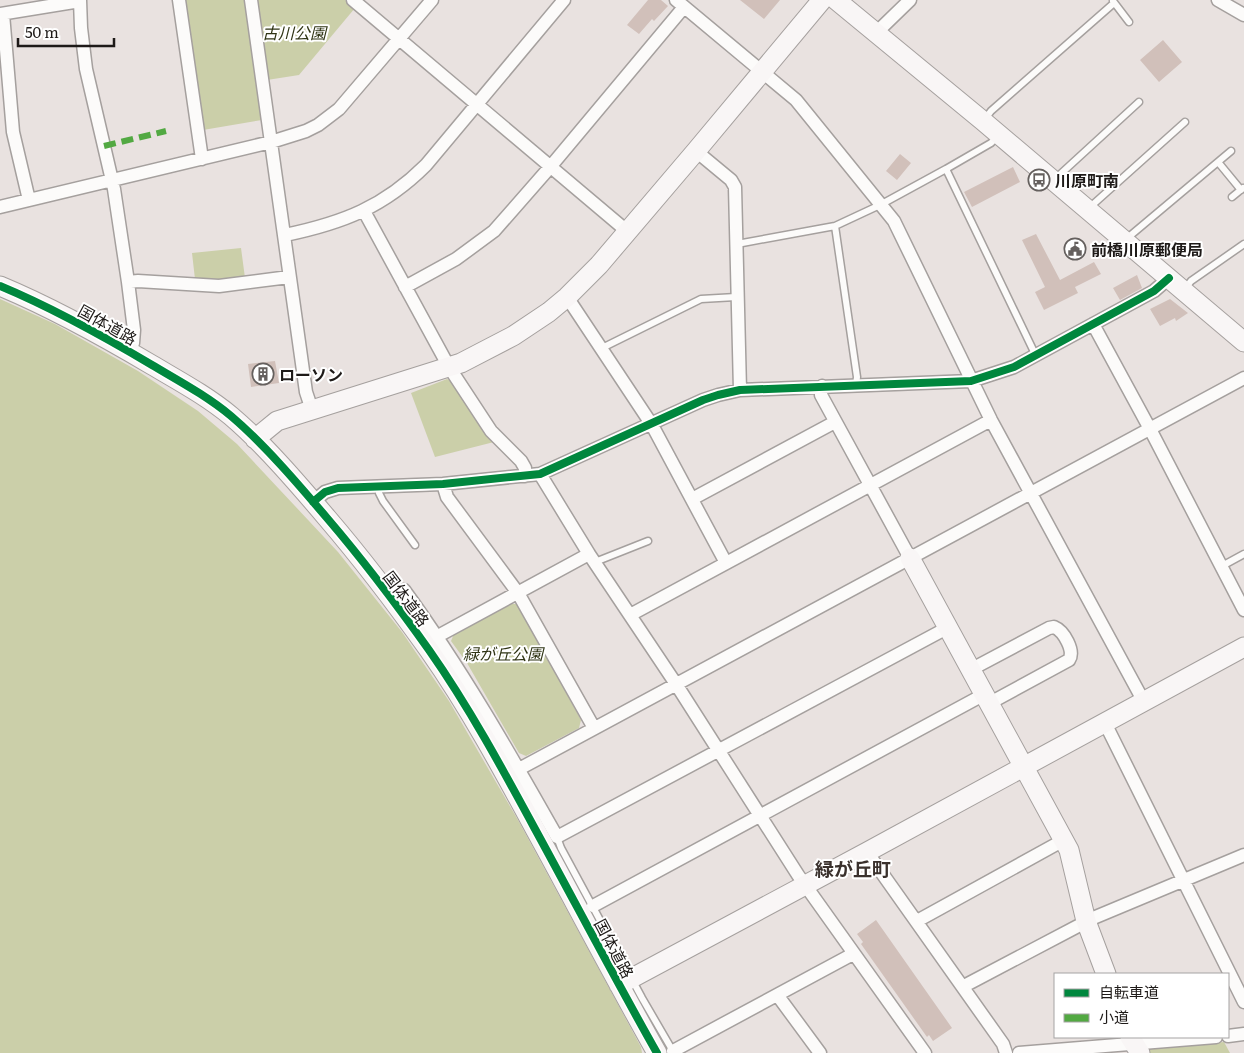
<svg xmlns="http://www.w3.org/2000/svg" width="1244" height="1053" font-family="Literata,'Noto Sans JP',serif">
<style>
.green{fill:#cbcfa9}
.building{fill:#d1c0ba}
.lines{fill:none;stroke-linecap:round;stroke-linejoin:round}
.lane-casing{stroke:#a5a09e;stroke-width:9}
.street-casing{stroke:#a5a09e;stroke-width:15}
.secondary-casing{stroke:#a5a09e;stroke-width:21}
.lane{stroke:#fcfbfa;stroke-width:6}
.street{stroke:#fcfbfa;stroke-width:12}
.secondary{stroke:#f9f6f6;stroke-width:19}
.quiet{stroke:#52a942;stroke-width:6;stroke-dasharray:12 6;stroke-linecap:butt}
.cycleway-casing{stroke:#fff;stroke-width:11}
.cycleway{stroke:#00873e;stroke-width:8}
.labels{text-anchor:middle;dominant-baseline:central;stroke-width:4;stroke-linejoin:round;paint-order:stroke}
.park-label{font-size:16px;font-style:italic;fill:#2f3414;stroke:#fff}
.poi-label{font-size:16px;font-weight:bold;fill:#1e1a18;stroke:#fff;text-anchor:start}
.street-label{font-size:16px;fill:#1e1a18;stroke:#fff}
.quarter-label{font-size:19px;font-weight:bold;fill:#3a312d;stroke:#fff}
</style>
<rect width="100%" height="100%" fill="#e9e2e0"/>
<path class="green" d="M185 0H245L262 120 203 130Z
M256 0H345L355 8 299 75 267 80Z
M241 248 245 278 228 281 195 279 192 253Z
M0 299 55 324 138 371 198 411 237 444 338 552 402 632 449 701 518 820 641 1047 642 1053H0Z
M447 379 451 381 494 442 435 457 411 393Z
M512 604H518L581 720 579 728 526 756 519 753 467 663 451 641 454 634Z
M1224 1042 1230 1053H1147L1149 1048Z"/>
<path class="building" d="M648 0H661L668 6 654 21 652 19 639 34 627 25Z
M740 0H780L764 19Z
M1163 40 1182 62 1159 82 1140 60Z
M900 154 911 163 897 180 886 171Z
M1013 167 1020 182 972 207 964 192Z
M1036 234 1060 280 1094 262 1101 274 1075 287 1078 293 1044 310 1035 292 1045 287 1022 240Z
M1137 275 1142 288 1120 300 1113 288Z
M1170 299 1188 313 1176 321 1175 318 1160 326 1150 309Z
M275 361 279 383 251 387 248 364Z
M876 920 952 1028 933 1041 929 1035 927 1037 861 944 863 942 857 934Z"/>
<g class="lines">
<g class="lane-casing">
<path id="lane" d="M1113 1 1129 22
M985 119 991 111 1114 3
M1218 162 1241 190
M946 169 1036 356
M1055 179 1139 102
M1232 197 1243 188
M1089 208 1185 122
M835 226 857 377 856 385
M1125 240 1231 151
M737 244 835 226 880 205 946 169 991 143 998 136
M1184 290 1191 281 1244 244
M602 348 701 299 736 297
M379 486V493L383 501 415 545
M595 562 648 541
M1222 566 1244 554
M557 837 561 848 642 998 674 1053"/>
</g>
<g class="street-casing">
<path id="street" d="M80 0 81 28 86 69 114 189 128 282 134 330 133 343 128 351
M179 0 202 159
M251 0 306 392 312 410
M353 0 628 232
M676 0 796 100 894 221 991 420 1144 702
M1218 0 1244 15
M0 14 80 1
M3 14 13 132 29 200
M877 32 910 0
M696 151 731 180 735 187 740 390
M0 207 271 142 306 131 318 125 339 109 432 0
M364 211 449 367 491 431 521 461 525 468V476
M285 235C343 223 384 207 426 165L564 0
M128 282 138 281 219 286 289 277
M405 287 456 259 494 231 551 166 684 7
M567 297 652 425 726 563
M1093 324 1150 429 1244 610
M822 386 821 395 910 558
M540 474 589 554 676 684 798 875 925 1053
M443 484 447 497 518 593 594 728
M692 499 835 422
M313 502 325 492 338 488 443 484 540 474 703 400 718 395 740 390 971 381 1014 367 1154 291 1169 278
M404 590C461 668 509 752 557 837L947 628
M630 615 991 420
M438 636 589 554
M970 670 1049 628 1054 627C1064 631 1075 651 1069 660L988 704
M1105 723 1244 1002
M519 769 1244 378
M867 852 1003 1044 1006 1053
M593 906 983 695
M917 921 1062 841
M1086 921 1244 855
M964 986 1078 926
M778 996 820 1053
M1228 1036 1244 1034
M673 1051 853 954
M1019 1053 1216 1037"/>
</g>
<g class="secondary-casing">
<path id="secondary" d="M836 0 983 121 1244 342
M0 286C53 308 103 336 152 365 179 381 207 396 231 416 264 444 299 485 327 518 363 560 397 605 429 650 469 707 502 768 535 829 576 904 615 979 657 1053
M255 439 277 421 461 363 513 336 549 312 567 297 599 265 696 151 822 0
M910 558 1069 850 1086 921 1106 974
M619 985 867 852 1244 647
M1130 1037 1140 1053"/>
</g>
<use href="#lane" class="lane"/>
<use href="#street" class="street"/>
<use href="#secondary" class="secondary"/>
<path class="quiet" d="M104 146 166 131"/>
<g class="cycleway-casing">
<path id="cycleway" d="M0 286C53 308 103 336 152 365 179 381 207 396 231 416 264 444 299 485 327 518 363 560 397 605 429 650 469 707 502 768 535 829 576 904 615 979 657 1053
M313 502 325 492 338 488 443 484 540 474 703 400 718 395 740 390 971 381 1014 367 1154 291 1169 278"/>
</g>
<use href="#cycleway" class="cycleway"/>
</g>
<defs>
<g id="bus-ring" transform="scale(1.125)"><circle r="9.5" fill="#fff" stroke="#65605e" stroke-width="1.5"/><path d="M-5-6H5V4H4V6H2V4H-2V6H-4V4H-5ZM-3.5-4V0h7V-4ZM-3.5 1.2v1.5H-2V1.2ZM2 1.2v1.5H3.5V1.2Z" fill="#65605e"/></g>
<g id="civic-ring" transform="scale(1.125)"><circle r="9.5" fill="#fff" stroke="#65605e" stroke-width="1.5"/><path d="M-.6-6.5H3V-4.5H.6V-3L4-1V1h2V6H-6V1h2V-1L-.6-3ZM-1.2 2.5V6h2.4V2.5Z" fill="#65605e"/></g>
<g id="building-ring" transform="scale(1.125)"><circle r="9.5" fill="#fff" stroke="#65605e" stroke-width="1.5"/><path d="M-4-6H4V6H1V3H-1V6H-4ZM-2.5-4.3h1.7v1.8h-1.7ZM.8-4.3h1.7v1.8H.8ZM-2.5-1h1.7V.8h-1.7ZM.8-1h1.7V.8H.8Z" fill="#65605e"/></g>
</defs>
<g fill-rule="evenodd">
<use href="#bus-ring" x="1039" y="180"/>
<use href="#civic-ring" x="1075" y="249"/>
<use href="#building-ring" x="263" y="374"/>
</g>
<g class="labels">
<g class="park-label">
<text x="294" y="32">古川公園</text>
<text x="503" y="653">緑が丘公園</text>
</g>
<g class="poi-label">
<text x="1055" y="180">川原町南</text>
<text x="1091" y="249">前橋川原郵便局</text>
<text x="279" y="374">ローソン</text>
</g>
<g class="street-label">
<text transform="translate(108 324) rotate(29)">国体道路</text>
<text transform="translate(407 598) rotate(53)">国体道路</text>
<text transform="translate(615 948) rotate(62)">国体道路</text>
</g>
<g class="quarter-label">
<text x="853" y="868">緑が丘町</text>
</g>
</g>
<rect x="1054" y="973" width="175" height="65" fill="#ffffff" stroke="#a5a3a3"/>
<rect x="1064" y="989" width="25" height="8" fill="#00873e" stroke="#a5a3a3"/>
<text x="1099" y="998" font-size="15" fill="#1e1a18">自転車道</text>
<rect x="1064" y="1014" width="25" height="8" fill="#52a942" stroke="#a5a3a3"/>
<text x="1099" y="1023" font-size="15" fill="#1e1a18">小道</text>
<path d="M18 38v8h96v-8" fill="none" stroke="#1e1a18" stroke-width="2.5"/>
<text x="25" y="38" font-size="15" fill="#1e1a18" stroke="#ffffff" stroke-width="4" paint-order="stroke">50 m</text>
</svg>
